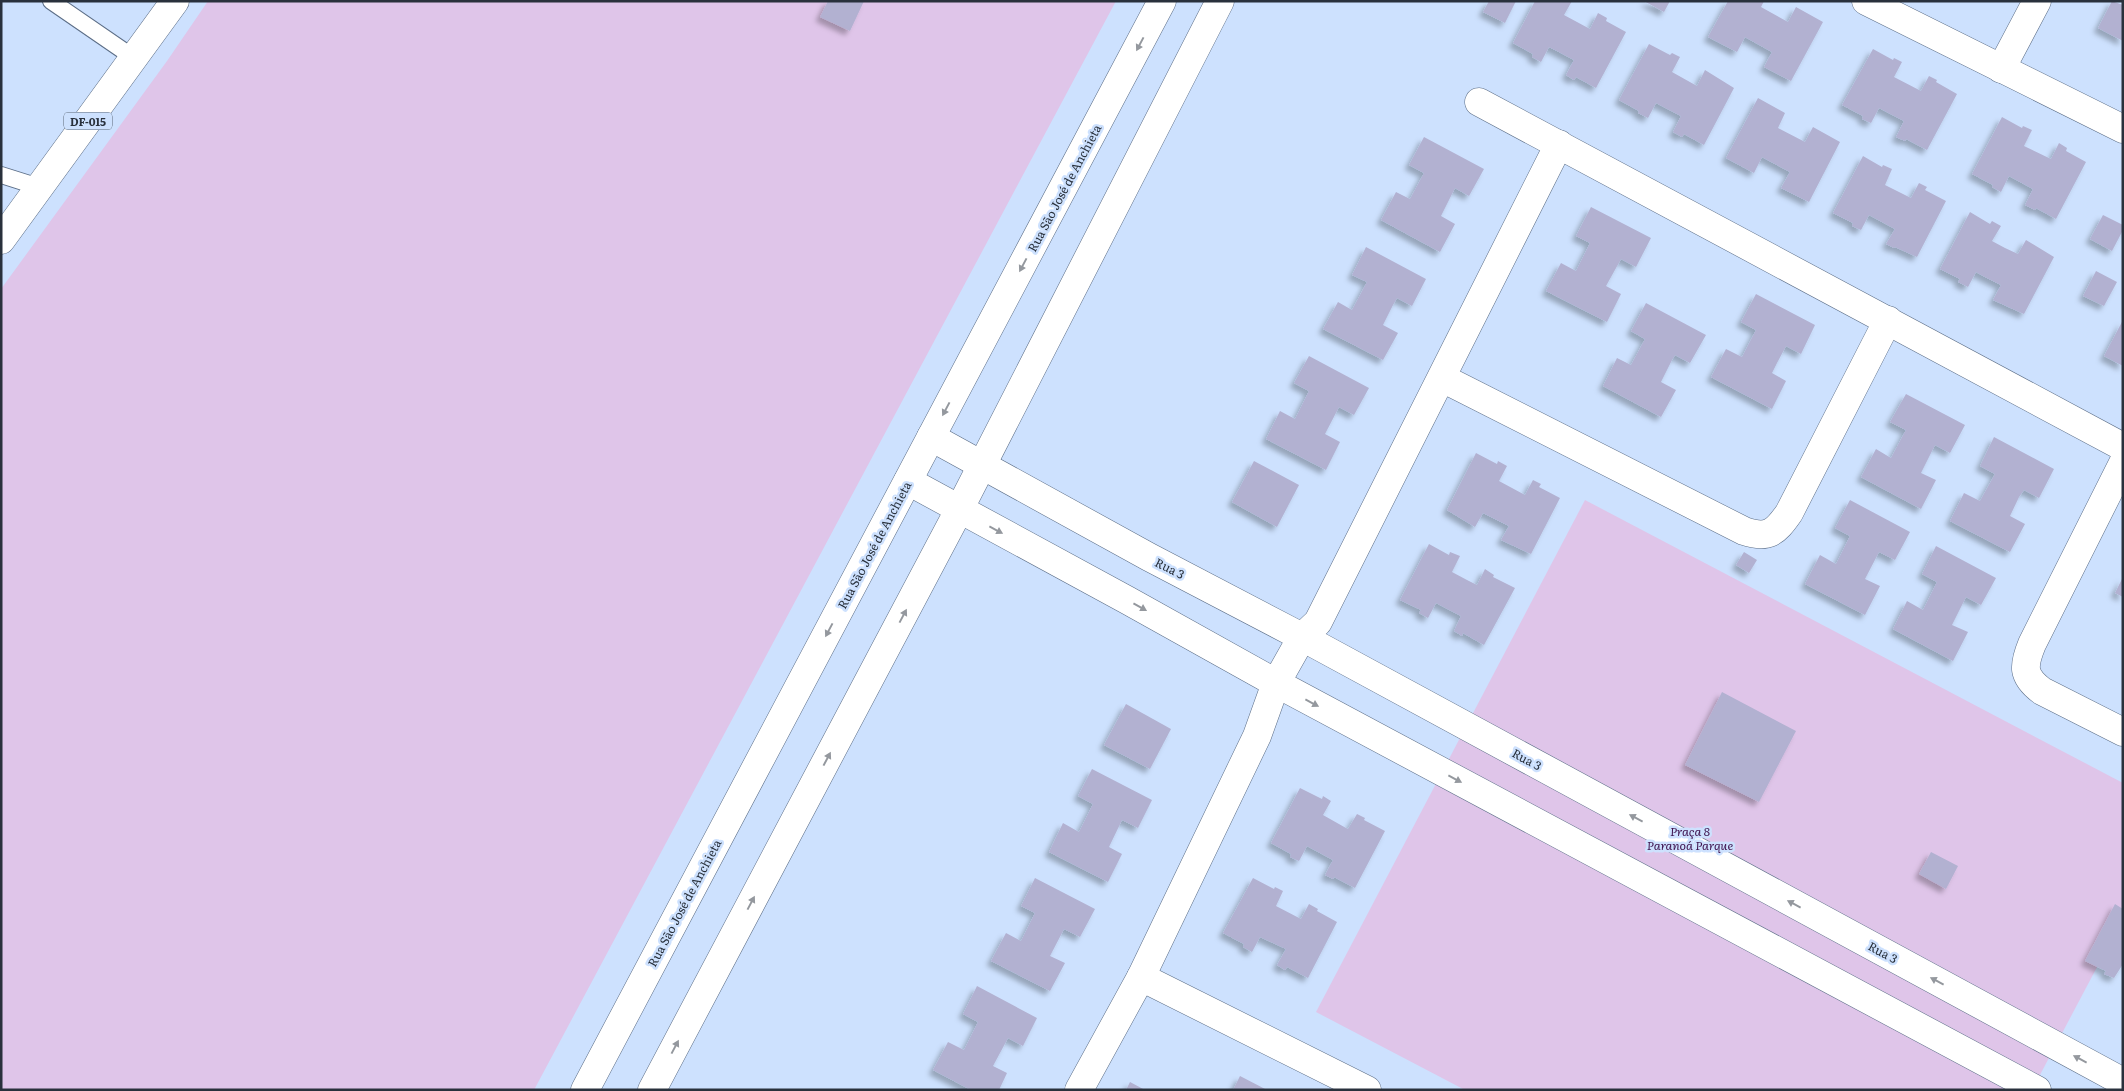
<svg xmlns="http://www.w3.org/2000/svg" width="2124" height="1091" viewBox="0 0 2124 1091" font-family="Literata,serif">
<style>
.green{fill:#dfc5e9}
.building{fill:#b2b1d1;filter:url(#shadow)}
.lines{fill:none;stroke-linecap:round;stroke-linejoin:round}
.service-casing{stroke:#5c6e87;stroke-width:18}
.minor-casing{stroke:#5c6e87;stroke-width:29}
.primary-casing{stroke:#5c6e87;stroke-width:29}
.service{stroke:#fff;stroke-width:16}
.minor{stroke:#fff;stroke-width:28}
.primary{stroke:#fff;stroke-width:28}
.oneway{fill:#94989e}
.labels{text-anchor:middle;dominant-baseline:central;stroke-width:5;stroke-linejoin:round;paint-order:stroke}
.shield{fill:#cde1fe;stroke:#5a6676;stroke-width:1}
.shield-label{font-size:11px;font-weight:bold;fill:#29313c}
.street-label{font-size:12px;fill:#29313c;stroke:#cde1fe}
.park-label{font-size:12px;font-style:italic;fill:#3e124d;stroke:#cde1fe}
</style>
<defs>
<filter id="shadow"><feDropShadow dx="-4.5" dy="4.5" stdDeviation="2.5" flood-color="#0004"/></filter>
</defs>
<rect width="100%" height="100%" fill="#cde1fe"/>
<g class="green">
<path d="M208,1H1116L534,1090H1V289L167,61Z"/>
<path d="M1585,500L2123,783V918L2032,1090H1465L1316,1012Z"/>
</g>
<g class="building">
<path d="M828,1H864L850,31L820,17Z"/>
<path d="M1489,1H1516L1505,23L1483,12Z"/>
<path d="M1535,1H1572L1564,15L1590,29L1598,13L1607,18L1606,21L1626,32L1596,88L1576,77L1574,80L1566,75L1574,60L1557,51L1549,47L1541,62L1532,57L1533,54L1513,43Z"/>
<path d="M1644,1H1670L1664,12Z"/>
<path d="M1728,1H1764L1761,7L1788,22L1796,7L1823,22L1791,81L1764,67L1772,52L1745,37L1737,52L1708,37Z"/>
<path d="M2112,1L2123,5V41L2098,28Z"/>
<path d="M1649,44L1670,55L1672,53L1680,57L1672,72L1697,86L1705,70L1734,88L1704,145L1684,134L1682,137L1673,132L1681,116L1656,103L1648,118L1638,113L1639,111L1619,100Z"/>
<path d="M1873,49L1893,60L1894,58L1902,62L1894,77L1921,91L1929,76L1937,80L1936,82L1957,94L1927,150L1906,139L1905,141L1896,137L1904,121L1879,108L1871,123L1862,119L1863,116L1842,105Z"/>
<path d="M1758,98L1785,113L1778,128L1805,142L1813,127L1840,142L1809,202L1781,188L1790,172L1762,157L1754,173L1726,158Z"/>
<path d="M2002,117L2022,128L2023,126L2032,130L2024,146L2051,159L2059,143L2067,148L2066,151L2086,162L2056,219L2036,208L2035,210L2025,205L2033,189L2009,176L2001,192L1992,187L1993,185L1972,174Z"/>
<path d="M1424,137L1484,169L1469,196L1455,188L1441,216L1455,224L1440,252L1381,220L1396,192L1410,199L1424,173L1409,165Z"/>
<path d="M1863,156L1882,167L1883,165L1892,169L1885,185L1911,198L1919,183L1927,187L1925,190L1946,201L1917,257L1895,247L1894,248L1886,244L1895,229L1869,215L1861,230L1852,226L1853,223L1833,213Z"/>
<path d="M1591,207L1651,238L1636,267L1621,259L1606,286L1621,294L1607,322L1546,291L1561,263L1576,271L1590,243L1576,236Z"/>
<path d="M1970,212L1990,224L1992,221L2001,226L1992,241L2005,248L2018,254L2026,240L2054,257L2024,314L1993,300L2001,285L1985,277L1976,272L1968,287L1958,282L1960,279L1940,269Z"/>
<path d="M2103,215L2123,225V230L2112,251L2090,239Z"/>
<path d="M1366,247L1426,279L1412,306L1397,298L1393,305L1383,325L1398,333L1383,360L1323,329L1338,302L1352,310L1367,282L1352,275Z"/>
<path d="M2096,271L2117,282L2104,306L2083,296Z"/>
<path d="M1756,294L1815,325L1801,354L1786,346L1777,363L1772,373L1786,381L1772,409L1711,377L1726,349L1742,357L1756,330L1741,322Z"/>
<path d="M1646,303L1706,335L1690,363L1675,355L1672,360L1661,382L1676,390L1661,417L1603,386L1617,358L1631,365L1645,339L1631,331Z"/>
<path d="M2123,320V366L2104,356Z"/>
<path d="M1309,356L1369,388L1354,415L1339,407L1325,434L1340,442L1326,470L1266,439L1280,411L1295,419L1309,391L1294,383Z"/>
<path d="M1906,394L1965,425L1950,453L1935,445L1921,473L1936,480L1921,509L1861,477L1876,449L1891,458L1900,441L1906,430L1890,422Z"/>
<path d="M1994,437L2054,469L2039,498L2024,490L2019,497L2010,516L2025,524L2010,552L1950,521L1964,493L1980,501L1995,474L1980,466Z"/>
<path d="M1476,453L1497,464L1498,461L1507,466L1499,481L1525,495L1533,480L1541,484L1539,487L1560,498L1531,554L1501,540L1509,526L1483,513L1475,527L1447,510Z"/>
<path d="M1254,461L1299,485L1277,527L1232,502Z"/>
<path d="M1850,500L1910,532L1895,560L1879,552L1865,579L1880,586L1865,615L1805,584L1820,555L1836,564L1850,536L1835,528Z"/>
<path d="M1429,544L1449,555L1450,552L1460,556L1452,572L1467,580L1477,585L1485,569L1494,575L1493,577L1515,588L1484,645L1463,633L1462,636L1454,631L1461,616L1436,603L1428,618L1419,613L1421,610L1400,600Z"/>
<path d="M1936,546L1996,578L1981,605L1966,597L1952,625L1968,632L1953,661L1893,629L1907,601L1923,610L1937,582L1922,574Z"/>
<path d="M1744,552L1757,560L1749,573L1736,565Z"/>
<path d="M2123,577V597L2115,593Z"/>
<path d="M1722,692L1796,731L1759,802L1685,765Z"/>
<path d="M1126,704L1171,729L1150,769L1104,745Z"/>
<path d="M1092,769L1152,800L1138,828L1122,820L1109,847L1122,854L1108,882L1049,852L1063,823L1079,832L1093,804L1078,796Z"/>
<path d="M1300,788L1322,799L1323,796L1331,801L1323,815L1346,828L1348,829L1357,814L1365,818L1364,820L1385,831L1355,888L1334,877L1333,879L1325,875L1333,860L1307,846L1299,861L1290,857L1291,854L1271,843Z"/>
<path d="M1931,852L1958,866L1946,889L1919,874Z"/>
<path d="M1035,878L1095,909L1080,937L1064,929L1050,956L1065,963L1050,991L991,961L1006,933L1021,941L1035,913L1021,906Z"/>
<path d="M1253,878L1274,889L1275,887L1283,891L1276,906L1301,919L1309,904L1318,909L1317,911L1337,922L1308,978L1287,967L1285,970L1277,965L1286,949L1260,937L1252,952L1243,947L1244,944L1223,933Z"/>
<path d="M2115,904L2123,909V964L2114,978L2104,974L2106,971L2085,961Z"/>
<path d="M977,986L1037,1018L1023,1046L1008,1038L993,1066L1007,1073L999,1090H971L933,1070L948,1042L964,1050L978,1022L963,1014Z"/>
<path d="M1240,1076L1267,1090H1233Z"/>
<path d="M1130,1082L1145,1090H1126Z"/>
</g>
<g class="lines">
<defs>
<g id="service">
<path d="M51,1L134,58"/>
<path d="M1,175L39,187"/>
</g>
<g id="minor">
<path d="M1866,1L2123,129"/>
<path d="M2001,69L2037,1"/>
<path d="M1479,102L2123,447"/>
<path d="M1442,378L1744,531C1768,539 1775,533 1789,513L1888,320"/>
<path d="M931,437L1149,557L1302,637L2123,1082"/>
<path d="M2123,463L2032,644C2023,666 2022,676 2042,691L2123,732"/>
<path d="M908,481L1127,600L1276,683L2037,1090"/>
<path d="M1141,977L1367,1090"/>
<path d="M585,1090L1162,1"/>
<path d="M652,1090L959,510L1220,1"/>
<path d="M1079,1090L1141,977L1257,736L1276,683L1302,637L1318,622L1559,144"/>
</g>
<path id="primary" d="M1,240L175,1"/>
</defs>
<use href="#service" class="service-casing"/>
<use href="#minor" class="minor-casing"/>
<use href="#primary" class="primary-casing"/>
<use href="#service" class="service"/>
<use href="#minor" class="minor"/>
<use href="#primary" class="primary"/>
</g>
<defs><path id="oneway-solid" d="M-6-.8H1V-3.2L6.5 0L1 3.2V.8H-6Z" transform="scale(1.25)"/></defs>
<g class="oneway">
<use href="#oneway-solid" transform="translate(1140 44) rotate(118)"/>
<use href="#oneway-solid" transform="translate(1023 265) rotate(118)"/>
<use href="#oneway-solid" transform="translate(946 409) rotate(118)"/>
<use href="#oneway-solid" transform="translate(996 530) rotate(28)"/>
<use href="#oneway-solid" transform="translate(1140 607) rotate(29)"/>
<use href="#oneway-solid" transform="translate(903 616) rotate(-62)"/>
<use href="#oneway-solid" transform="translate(829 630) rotate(118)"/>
<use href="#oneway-solid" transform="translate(1312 703) rotate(28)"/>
<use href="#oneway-solid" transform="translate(827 759) rotate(-62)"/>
<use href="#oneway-solid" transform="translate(1455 779) rotate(28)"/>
<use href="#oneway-solid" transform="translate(1636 818) rotate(-152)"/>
<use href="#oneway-solid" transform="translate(751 903) rotate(-62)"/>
<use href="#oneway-solid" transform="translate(1794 904) rotate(-152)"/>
<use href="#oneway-solid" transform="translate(1937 981) rotate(-152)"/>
<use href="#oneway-solid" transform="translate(675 1047) rotate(-62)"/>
<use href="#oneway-solid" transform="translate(2080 1059) rotate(-152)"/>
</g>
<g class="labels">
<rect class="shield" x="64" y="112.5" width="48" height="17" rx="4"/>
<g class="shield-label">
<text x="88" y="121">DF-015</text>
</g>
<g class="street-label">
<text transform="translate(1064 188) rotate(-62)">Rua São José de Anchieta</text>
<text transform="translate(874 545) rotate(-62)">Rua São José de Anchieta</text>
<text transform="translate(1170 568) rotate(27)">Rua 3</text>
<text transform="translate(1527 759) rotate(28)">Rua 3</text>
<text transform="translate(684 903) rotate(-62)">Rua São José de Anchieta</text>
<text transform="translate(1883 952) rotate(28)">Rua 3</text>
</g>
<g class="park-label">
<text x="1690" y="831">Praça 8<tspan x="1690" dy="14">Paranoá Parque</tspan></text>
</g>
</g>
<rect width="2124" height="1091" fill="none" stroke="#29313c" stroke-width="5"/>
</svg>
